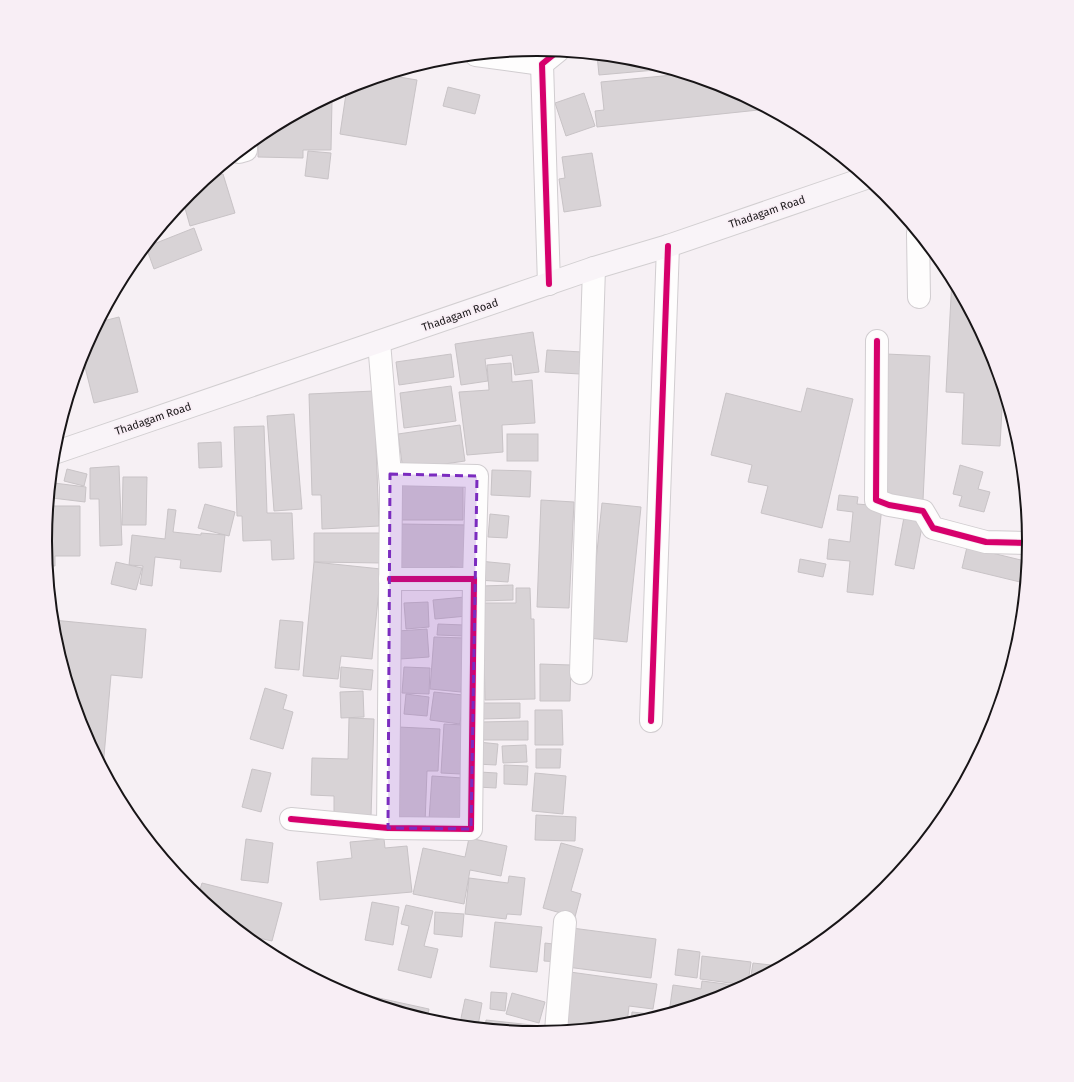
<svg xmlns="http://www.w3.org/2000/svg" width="1074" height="1082" viewBox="0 0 1074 1082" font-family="'Fira Sans',sans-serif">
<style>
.building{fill:#d8d3d6;stroke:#c8c3c6}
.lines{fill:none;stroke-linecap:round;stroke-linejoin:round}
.minor-casing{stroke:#d1cdd0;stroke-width:24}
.primary-casing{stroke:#d2cfd1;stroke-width:24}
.minor{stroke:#fefdfd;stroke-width:22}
.primary{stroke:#f9f4f8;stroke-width:22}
.cycleway-casing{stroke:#f8eef5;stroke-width:8}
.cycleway{stroke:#d6006c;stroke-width:6}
.marked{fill:#7b2cbf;fill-opacity:0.2;stroke:#7b2cbf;stroke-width:3;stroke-dasharray:8 5;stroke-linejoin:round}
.labels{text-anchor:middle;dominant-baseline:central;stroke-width:3.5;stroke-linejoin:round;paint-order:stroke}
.street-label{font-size:11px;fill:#181517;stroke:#f8eef5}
.rim{fill:none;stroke:#181517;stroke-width:2}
</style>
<rect width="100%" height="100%" fill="#f6f0f4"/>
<g class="building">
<path d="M597,55L633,59L667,69L599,75Z"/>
<path d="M683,74L725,87L768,109L597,127L595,111L604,110L601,82Z"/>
<path d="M387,75L417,80L406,145L340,134L347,87Z"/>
<path d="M448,87L480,95L475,114L443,106Z"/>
<path d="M584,93L595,126L566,136L555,103Z"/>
<path d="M323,100H332L331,150H303V158L258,157V136L264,132Z"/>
<path d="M308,151L331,153L328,179L305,176Z"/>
<path d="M592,153L601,206L564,212L559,179L565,178L562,157Z"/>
<path d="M223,174L235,213L190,226L183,201L189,193L207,179Z"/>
<path d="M194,228L202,250L154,269L146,247Z"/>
<path d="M952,278L992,353L1003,390L1000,446L962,444L964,393L946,392Z"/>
<path d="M119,317L138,392L94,403L82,355L99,322Z"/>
<path d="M533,332L539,372L515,375L512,355L485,359L488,381L461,385L455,344Z"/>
<path d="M547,350L582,352L580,374L545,372Z"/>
<path d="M451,354L454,377L399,385L396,362Z"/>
<path d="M886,354L930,356L923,500L878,498Z"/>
<path d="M511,363L512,382L532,380L535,423L502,425L503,452L467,455L459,392L489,390L487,365Z"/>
<path d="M451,386L456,421L404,428L400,393Z"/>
<path d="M807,388L853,399L822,528L761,513L768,486L748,482L752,465L711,455L726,393L801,412Z"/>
<path d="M374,391L379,526L322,529L321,495H312L309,394Z"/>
<path d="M294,414L302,509L274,511L267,416Z"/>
<path d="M460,425L465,461L403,470L398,434Z"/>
<path d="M264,426L267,513H292L294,559L272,560L271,540L243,541L242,516H237L234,427Z"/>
<rect x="507" y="434" width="31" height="27"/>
<path d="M221,442L222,467L199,468L198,443Z"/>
<path d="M960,465L983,472L978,489L990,492L984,512L959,506L962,496L953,494Z"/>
<path d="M119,466L122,545L100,546L99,499H90V468Z"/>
<path d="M67,469L87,474L84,486L64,481Z"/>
<path d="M492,470L531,471L530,497L491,495Z"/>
<path d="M123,477H147L146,525H122Z"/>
<path d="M54,483L86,487L85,502L52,498Z"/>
<path d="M401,484L463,485V520H401Z"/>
<path d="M839,495L858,497L857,504L882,506L873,595L847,592L850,561L827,559L829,539L850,542L853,512L837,510Z"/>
<path d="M541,500L574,502L569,608L537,607Z"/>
<path d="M602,503L641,507L627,642L588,638Z"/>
<path d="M205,504L235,512L229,536L198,528Z"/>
<path d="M48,506H80V556H55V566H47L45,541Z"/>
<path d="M168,509L176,510L173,532L201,535V533L225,535L221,572L180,568L181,560L155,557L152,586L140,584L143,566L129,565L132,535L165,539Z"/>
<path d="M905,512L924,516L914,569L895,565Z"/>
<path d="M490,514L509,516L507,538L488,537Z"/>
<path d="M400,524L471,525V568L450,567V570L399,569Z"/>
<path d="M314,533H383L382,563L314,562Z"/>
<path d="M967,547L1025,561L1020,582L962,568Z"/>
<path d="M800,559L826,564L823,577L798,572Z"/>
<path d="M479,561L510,564L508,582L478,580Z"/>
<path d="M116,562L142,568L136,590L111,584Z"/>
<path d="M314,562L381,569L372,659L341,656L338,679L303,676Z"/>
<path d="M513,585V600L481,601V586Z"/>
<path d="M516,588H530L531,619H534L535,699L485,700L483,603H516Z"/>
<path d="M465,597L467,616L435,619L433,600Z"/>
<path d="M428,602L429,627L406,629L404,603Z"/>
<path d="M53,620L146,629L142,678L111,675L103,768L82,729L54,637Z"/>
<path d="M280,620L303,622L299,670L275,668Z"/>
<path d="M438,624L464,625V636L437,635Z"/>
<path d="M427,629L429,657L400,659L398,631Z"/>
<path d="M434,637L465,638L461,692L430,689Z"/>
<path d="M540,664L571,665L570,701H540Z"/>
<path d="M341,667L373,670L371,690L340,687Z"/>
<path d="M404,667L430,668L429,694L402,693Z"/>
<path d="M265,688L287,695L283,709L293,712L283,749L250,739Z"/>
<path d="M363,691L364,717L341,718L340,692Z"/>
<path d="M434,692L463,695L460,724L430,720Z"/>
<path d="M406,694L429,697L427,716L404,714Z"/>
<path d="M481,703H520V718L481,719Z"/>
<path d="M535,710H562L563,745H535Z"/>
<path d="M349,718L374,719L371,817L334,816V796L311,795L312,758L348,759Z"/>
<path d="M528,721V740H481V722Z"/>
<path d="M444,724L464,725L461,774L441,773Z"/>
<path d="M398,727L440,729L438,771H427L425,823L393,821Z"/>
<path d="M478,742L498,744L496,765L476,764Z"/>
<path d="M526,745L527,762L503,763L502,746Z"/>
<path d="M536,749H561L560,768H536Z"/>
<path d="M504,765L528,766L527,785L504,784Z"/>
<path d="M252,769L271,773L261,812L242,807Z"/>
<path d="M479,772L497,773L496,788L477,787Z"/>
<path d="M535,773L566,776L563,814L532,811Z"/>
<path d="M432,776L463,778L459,822L429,820Z"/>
<path d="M536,815L576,817L575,841L535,840Z"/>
<path d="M469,838L507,846L501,876L470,870L464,904L413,894L423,848L465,857Z"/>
<path d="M246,839L273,843L268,883L241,880Z"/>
<path d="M384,839L385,848L407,846L412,892L320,900L317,862L352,858L350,842Z"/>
<path d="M561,843L583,849L571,891L581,894L575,917L543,908Z"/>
<path d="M509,876L525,878L521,915L507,914L506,919L465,914L469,878L508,883Z"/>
<path d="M202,883L282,903L272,941L245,935L198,896Z"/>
<path d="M372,902L399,907L393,945L365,940Z"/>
<path d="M406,905L433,911L424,946L438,949L431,978L398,970L409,926L401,924Z"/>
<path d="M435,912L464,914L462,937L434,934Z"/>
<path d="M495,922L542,927L537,972L490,967Z"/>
<path d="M572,928L656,939L651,978L567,967Z"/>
<path d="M545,943L561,945L559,962L544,961Z"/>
<path d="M678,949L700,952L697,978L675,975Z"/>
<path d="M702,956L751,962L748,983L745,985L700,979Z"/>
<path d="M753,963L780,966L750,982Z"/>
<path d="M570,972L657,984L653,1009L629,1006L627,1024L562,1031Z"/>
<path d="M702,981L741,986V987L725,996L669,1013L673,985L701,989Z"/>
<path d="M491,992L507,993L505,1011L490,1009Z"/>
<path d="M512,993L545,1002L539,1023L506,1014Z"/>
<path d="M374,997L429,1009L427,1019L373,1003Z"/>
<path d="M465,999L482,1003L478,1026L460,1023Z"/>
<path d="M632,1012L660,1015L631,1024Z"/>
<path d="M486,1020L541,1026L540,1033L485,1028Z"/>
</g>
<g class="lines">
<defs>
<g id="minor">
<path d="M476,55L542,64"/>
<path d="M239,152L246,150V147"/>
<path d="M918,233L919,297"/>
<path d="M549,284L542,64L558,51"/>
<path d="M877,341L876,500L889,505L923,511L933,528L986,542L1029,543"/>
<path d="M379,342L391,487L388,828"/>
<path d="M390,474L477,476L474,579"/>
<path d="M581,673L594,268"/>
<path d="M651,721L668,246"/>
<path d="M291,819L388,828L471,829L474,579H390"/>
<path d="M556,1031L565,922"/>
</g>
<path id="primary" d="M54,453L594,268L668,246L866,178"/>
</defs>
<use href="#minor" class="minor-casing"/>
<use href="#primary" class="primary-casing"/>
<use href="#minor" class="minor"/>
<use href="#primary" class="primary"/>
<defs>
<g id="cycleway">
<path d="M549,284L542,64L558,51"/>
<path d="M877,341L876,500L889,505L923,511L933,528L986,542L1029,543"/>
<path d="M651,721L668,246"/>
<path d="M291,819L388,828L471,829L474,579H390"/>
</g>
</defs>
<use href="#cycleway" class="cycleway-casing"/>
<use href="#cycleway" class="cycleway"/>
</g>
<path class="marked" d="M390,474L477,476L471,829L388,828Z"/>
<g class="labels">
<g class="street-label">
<text transform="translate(767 212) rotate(-19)">Thadagam Road</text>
<text transform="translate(460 315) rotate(-19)">Thadagam Road</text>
<text transform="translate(153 419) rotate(-19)">Thadagam Road</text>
</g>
</g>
<path d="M0 0H1074V1082H0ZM52 541a485 485 0 1 1 970 0a485 485 0 1 1-970 0Z" fill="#f8eef5" fill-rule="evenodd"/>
<path class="rim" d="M52 541a485 485 0 1 1 970 0a485 485 0 1 1-970 0Z"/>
</svg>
